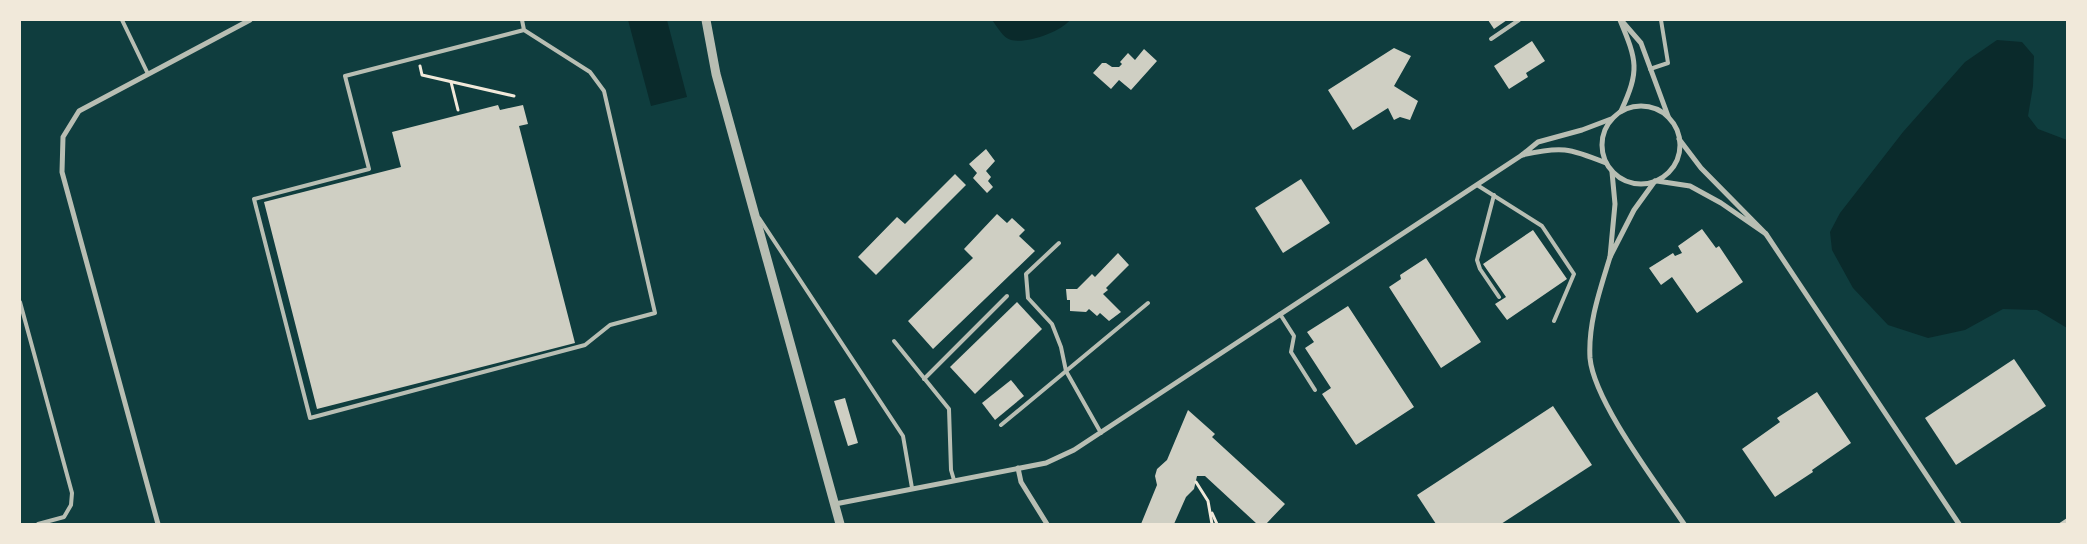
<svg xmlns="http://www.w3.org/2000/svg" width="2087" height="544" viewBox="0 0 2087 544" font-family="Signika,sans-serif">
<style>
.water{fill:#0a2a2b}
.building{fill:#cfcfc3}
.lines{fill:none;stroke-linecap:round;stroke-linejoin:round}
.path{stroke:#f1e9da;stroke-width:3}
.service{stroke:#b8beb3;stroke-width:4}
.minor{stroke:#b8beb3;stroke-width:5}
.tertiary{stroke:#b8beb3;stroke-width:9}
</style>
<rect width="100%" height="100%" fill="#0f3d3e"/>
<g class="water">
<path d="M628,20H667L687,97L651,106Z"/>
<path d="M992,20H1070C1060,32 1027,44 1011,40C1003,38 997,26 992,20Z"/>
<path d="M1997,40L2022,42L2034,56L2033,86L2028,116L2038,129L2067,140V328L2037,310L2003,309L1965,330L1928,338L1888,325L1853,288L1832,250L1830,232L1840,213L1903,132L1965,62Z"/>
</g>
<g class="building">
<path d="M1488,20H1507L1494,29Z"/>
<path d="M1532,41L1545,61L1526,73L1528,77L1509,89L1494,66Z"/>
<path d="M1394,48L1411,56L1394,86L1418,101L1410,120L1400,117L1394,120L1388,108L1353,130L1328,90Z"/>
<path d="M1144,49L1157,61L1131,90L1119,80L1111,89L1093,73L1102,63H1106L1112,67H1119L1122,64L1120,62L1128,53L1135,60Z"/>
<path d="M498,105L500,110L523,105L528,124L519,126L575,343L317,409L264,202L401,167L392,132Z"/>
<path d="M986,149L995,161L986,171L991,177L988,181L993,187L987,193L973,178L977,173L969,164Z"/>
<path d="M955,174L966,185L876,275L858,257L897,217L905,224Z"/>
<path d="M1301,179L1330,223L1283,253L1255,208Z"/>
<path d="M997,214L1007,223L1012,218L1025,230L1019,236L1035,251L933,349L908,321L973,258L964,249Z"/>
<path d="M1702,229L1716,248L1719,246L1743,282L1697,313L1672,277L1661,285L1649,268L1673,253L1675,256L1682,253L1678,246Z"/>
<path d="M1533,230L1567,279L1507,320L1495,304L1506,297L1483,264Z"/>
<path d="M1118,253L1129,265L1106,288L1108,290L1103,294L1121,312L1109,321L1100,313L1097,316L1089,309L1086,312L1070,311V300H1067L1066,289H1077L1092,274L1095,277Z"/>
<path d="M1426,258L1481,342L1441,368L1389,287L1401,279L1400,275Z"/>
<path d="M1017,302L1042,329L975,394L950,367Z"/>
<path d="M1348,306L1414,407L1356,445L1322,394L1331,388L1305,348L1314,342L1307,332Z"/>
<path d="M2014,359L2046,406L1956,465L1925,418Z"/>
<path d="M1011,380L1024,396L995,420L982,403Z"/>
<path d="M1817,392L1851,443L1812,470L1813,472L1775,497L1742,449L1780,422L1777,418Z"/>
<path d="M845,398L858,443L848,446L834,401Z"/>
<path d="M1553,406L1592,465L1501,524H1436L1417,495Z"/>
<path d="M1188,410L1215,434L1212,437L1285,504L1266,524H1257L1205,476H1197L1194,489L1186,497L1174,524H1141L1157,485L1155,476L1157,469L1167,460Z"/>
<path d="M2067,518V524H2058Z"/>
</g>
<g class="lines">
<g class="path">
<path d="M420,66L422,75L514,96"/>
<path d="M451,82L458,110"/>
<path d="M1196,482L1208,501L1212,524"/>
<path d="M1212,513L1217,524"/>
</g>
<g class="service">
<path d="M122,20L148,74"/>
<path d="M522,20L524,30L345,76L369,169L254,199L310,418L585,345L610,325L655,313L604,91L590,72L524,30"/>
<path d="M1491,39L1519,20"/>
<path d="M1650,69L1668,63L1661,20"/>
<path d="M1477,185L1542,226L1574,274L1554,321"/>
<path d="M1494,195L1477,260L1480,269L1499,297"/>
<path d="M759,218L903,436L912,488"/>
<path d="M1059,243L1026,274L1028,298L1052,324L1061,347L1066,371L1101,433"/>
<path d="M20,302L72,493L71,505L64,517L38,524"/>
<path d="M1280,314L1294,336L1291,352L1315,390"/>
<path d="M894,341L949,409L951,470L954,480"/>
<path d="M924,379L1007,296"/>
<path d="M1001,425L1148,303"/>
</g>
<g class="minor">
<path d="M1620,20C1637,61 1640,70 1621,111"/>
<path d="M1621,20L1641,43L1668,116"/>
<circle cx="1641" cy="145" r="39"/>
<path d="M1606,163C1569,148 1561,146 1522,155L1538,142L1582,130L1611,119"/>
<path d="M1612,172L1615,204L1610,257L1634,210L1655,181"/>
<path d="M1657,181L1690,186L1721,203L1766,234L1701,168L1679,139"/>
<path d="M1766,234L1959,524"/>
<path d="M1610,257C1600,290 1588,323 1590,358C1594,402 1658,485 1684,524"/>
<path d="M1018,468L1021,482L1047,524"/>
<path d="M835,504L1046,463L1074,450L1522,155"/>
<path d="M158,524L62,172L63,137L79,111L250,20"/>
</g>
<path class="tertiary" d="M706,20L716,74L840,524"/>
</g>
<rect width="2087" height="544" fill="none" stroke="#f1e9da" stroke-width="42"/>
</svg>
